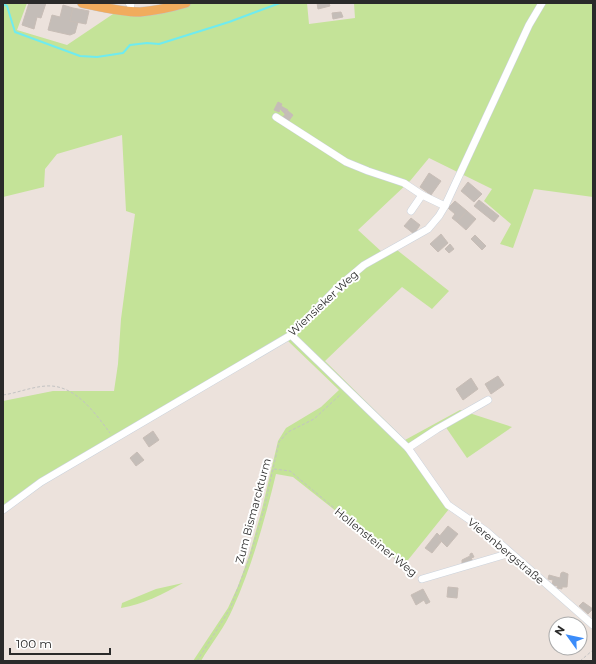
<svg xmlns="http://www.w3.org/2000/svg" width="596" height="664" viewBox="0 0 596 664" font-family="Montserrat,sans-serif">
<style>
.green{fill:#c4e398}
.lines{fill:none;stroke-linecap:round;stroke-linejoin:round}
.stream{stroke:#6febef;stroke-width:2}
.building{fill:#c4bdb8;stroke:#c8bdb6}
.minor-casing{stroke:#cad2dc;stroke-width:8}
.major-casing{stroke:#c3c3c3;stroke-width:10}
.path{stroke:#c3c3c3;stroke-width:1;stroke-dasharray:3 2;stroke-linecap:butt}
.minor{stroke:#fff;stroke-width:7}
.major{stroke:#f1ab5d;stroke-width:9}
.labels{text-anchor:middle;dominant-baseline:central;stroke-width:4;stroke-linejoin:round;paint-order:stroke}
.street-label{font-size:11px;fill:#2a2a2a;stroke:#fff}
</style>
<rect width="100%" height="100%" fill="#ece2dc"/>
<g class="green">
<path d="M3,3H27L17,30L67,45L116,12L176,8L193,3H307L309,24L355,18L354,3H593V197L534,189L513,248L500,244L511,224L484,201L492,189L429,158L410,181L358,230L383,253L290,333L3,507V401L53,391H114L118,364L121,319L135,214L126,211L122,135L57,154L45,169L44,187L3,197Z"/>
<path d="M397,250L449,291L432,309L402,287L325,361L405,440L460,410L512,427L467,458L445,426L410,447L449,509L404,565L293,477L276,474C265,519 252,566 233,608C225,627 211,644 201,661H193L228,608L238,586L249,556L262,509L278,441L286,428L321,407L339,390L288,341L339,290L363,269Z"/>
<path d="M183,583C163,594 144,604 121,608L122,603L156,589Z"/>
</g>
<g class="lines">
<path class="stream" d="M3,4L7,6L15,32L80,56L97,57L123,53L130,45L147,43L159,44L229,22L280,3"/>
</g>
<g class="building">
<path d="M29,3H46L41,18L37,17L34,29L22,25Z"/>
<path d="M317,3H329L330,6L318,9Z"/>
<path d="M63,5L73,8L70,21L78,22L75,33L70,35L48,30L52,15L60,17Z"/>
<path d="M73,8L89,11L86,24L70,21Z"/>
<path d="M341,12L343,17L333,19L332,13Z"/>
<path d="M278,102L282,104L281,106L288,110L285,114L280,109L279,112L274,110Z"/>
<path d="M288,111L293,115L288,122L282,118Z"/>
<path d="M429,173L441,181L431,195L420,187Z"/>
<path d="M468,182L482,194L474,202L461,191Z"/>
<path d="M479,200L499,216L494,222L474,206Z"/>
<path d="M455,201L467,211L457,222L452,218L455,214L448,208Z"/>
<path d="M467,211L476,219L466,230L457,222Z"/>
<path d="M411,218L420,225L414,234L404,226Z"/>
<path d="M441,234L448,243L438,252L430,244Z"/>
<path d="M475,235L486,246L482,250L471,239Z"/>
<path d="M450,244L454,249L449,253L445,249Z"/>
<path d="M498,376L504,385L491,394L485,384Z"/>
<path d="M471,378L478,389L463,400L456,389Z"/>
<path d="M153,431L159,440L149,447L143,438Z"/>
<path d="M137,452L144,460L136,466L130,458Z"/>
<path d="M448,526L458,534L447,547L438,538Z"/>
<path d="M437,533L440,536L438,538L441,542L432,553L425,548Z"/>
<path d="M472,553L474,557L471,558L473,561L462,565V560L470,556V554Z"/>
<path d="M563,572L568,574L567,587H562V589L557,588L558,586L552,585L553,580L548,579L549,575L560,578L561,573Z"/>
<path d="M448,587L458,588L457,598L447,597Z"/>
<path d="M423,589L430,602L426,604L424,600L416,605L411,595Z"/>
<path d="M583,602L593,609L588,614L579,606Z"/>
</g>
<g class="lines">
<defs>
<g id="minor">
<path d="M129,3L131,4L130,11"/>
<path d="M276,117L346,162L368,171L404,183L422,195L445,206"/>
<path d="M411,211L422,195"/>
<path d="M291,335L408,448L448,505L486,531L593,625"/>
<path d="M408,448L437,429L488,400"/>
<path d="M3,510L41,482L291,335L338,287L364,265L428,229L439,216L445,206L529,25L542,3"/>
<path d="M422,579L510,553"/>
</g>
<path id="major" d="M82,3C101,7 121,12 140,12C155,11 172,7 186,3"/>
</defs>
<use href="#minor" class="minor-casing"/>
<use href="#major" class="major-casing"/>
<g class="path">
<path d="M3,395C17,393 31,387 46,386C75,384 95,413 110,433"/>
<path d="M274,469L290,471L401,564L417,575"/>
<path d="M197,661L230,609L250,556L264,509L279,442L288,432L314,419L341,394"/>
<path d="M580,661L593,650"/>
</g>
<use href="#minor" class="minor"/>
<use href="#major" class="major"/>
</g>
<g class="labels">
<g class="street-label">
<text transform="translate(323 303) rotate(-43)">Wiensieker Weg</text>
<text transform="translate(253 511) rotate(-75)">Zum Bismarckturm</text>
<text transform="translate(376 542) rotate(39)">Hollensteiner Weg</text>
<text transform="translate(506 551) rotate(40)">Vierenbergstraße</text>
</g>
</g>
<rect width="596" height="664" fill="none" stroke="#2a2a2a" stroke-width="8"/>
<g transform="translate(568 636) rotate(303)"><circle r="19" fill="#ffffff" stroke="#aaaaaa"/>
<path d="M0-3L7 15L0 10L-7 15Z" fill="#3b8cfa"/>
<text y="-6" font-size="11" font-weight="bold" text-anchor="middle" fill="#2a2a2a">N</text>
</g>
<path d="M10 648v6h100v-6" fill="none" stroke="#2a2a2a" stroke-width="2"/>
<text x="16" y="648" font-size="12" fill="#2a2a2a" stroke="#ffffff" stroke-width="3" paint-order="stroke">100 m</text>
</svg>
